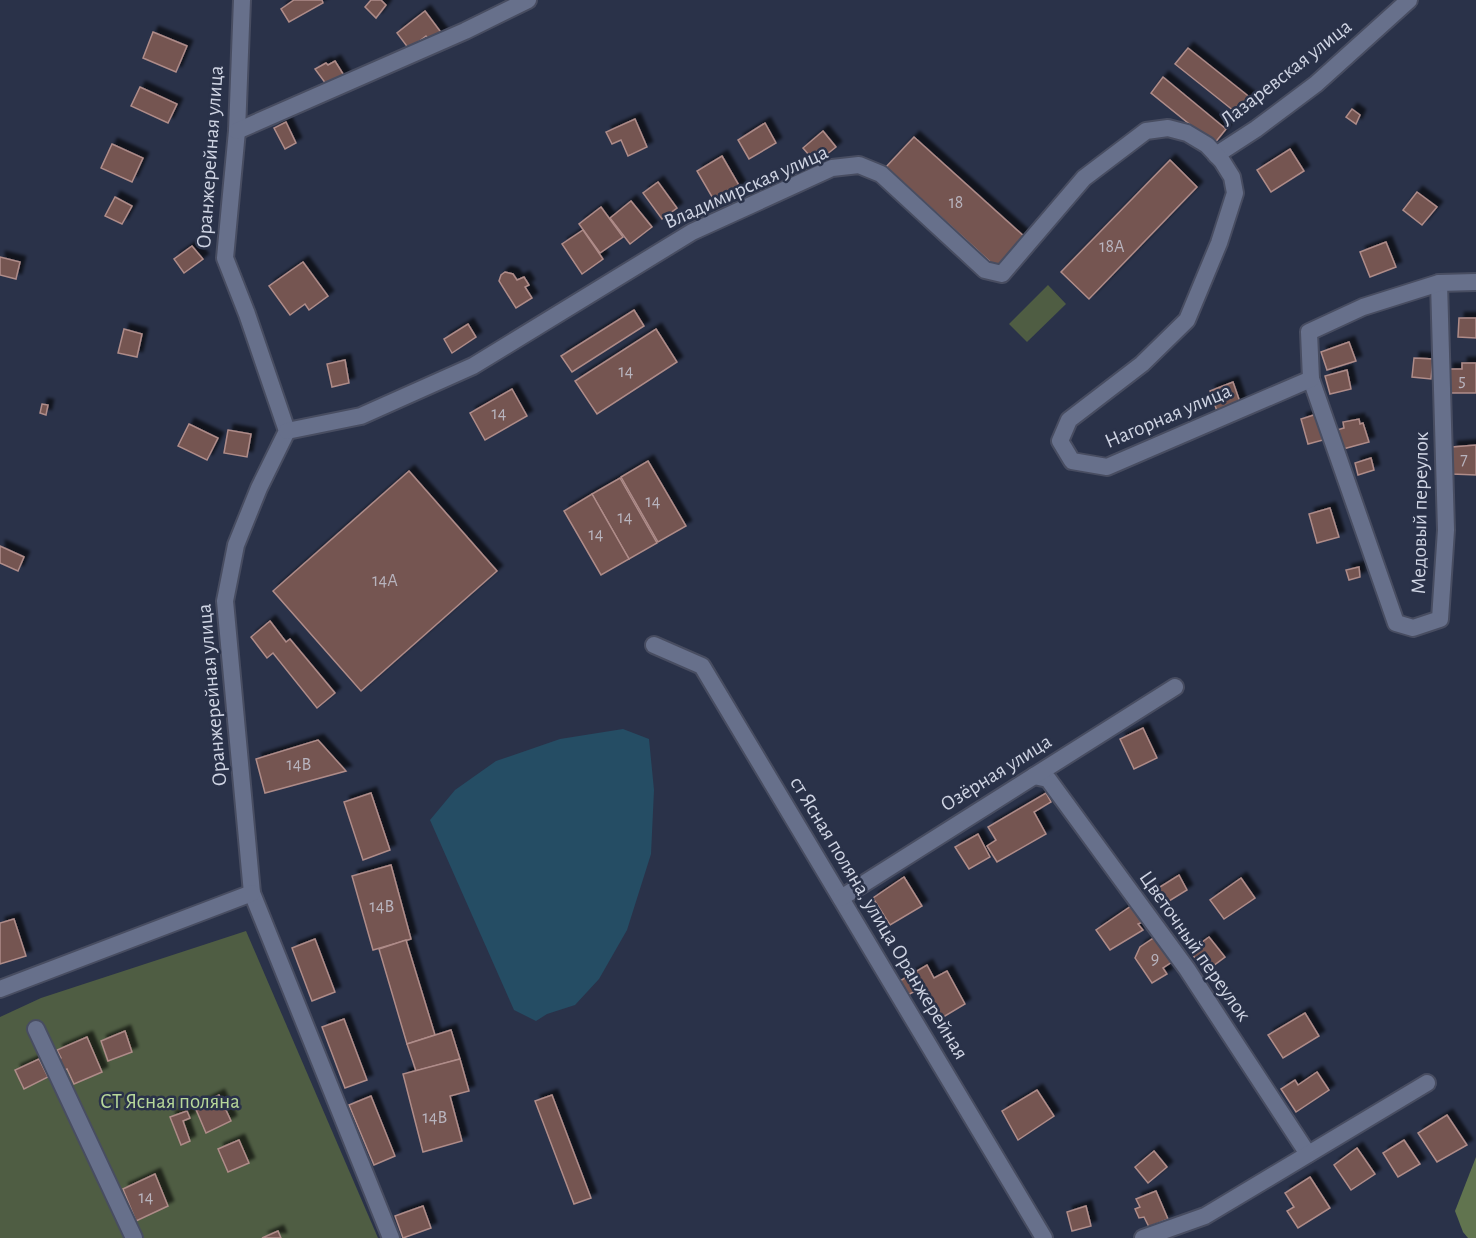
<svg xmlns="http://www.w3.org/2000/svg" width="1476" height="1238" viewBox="0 0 1476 1238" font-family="'Alegreya Sans',sans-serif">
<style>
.green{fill:#4f5d43}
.forest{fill:#61744f}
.water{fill:#254d64}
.building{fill:#745451;stroke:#af8c89;stroke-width:1.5;filter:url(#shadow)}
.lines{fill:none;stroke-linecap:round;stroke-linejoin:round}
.street-casing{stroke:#484d61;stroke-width:20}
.street{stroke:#67708b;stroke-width:16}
.labels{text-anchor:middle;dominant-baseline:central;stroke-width:5;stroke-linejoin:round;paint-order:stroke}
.number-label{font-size:18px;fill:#b8b4be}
.street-label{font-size:21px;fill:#cfd4e3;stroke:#2a3249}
.park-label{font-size:21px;fill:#b8d89a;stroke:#2a3249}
</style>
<defs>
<filter id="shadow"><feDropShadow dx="5.5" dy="-5.5" stdDeviation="1.5" flood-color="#0009"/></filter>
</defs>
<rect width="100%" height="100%" fill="#2a3249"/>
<g class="green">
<path d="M1048,285L1066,304L1027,342L1009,324Z"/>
<path d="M246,931L378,1238H0V1017L41,998Z"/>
</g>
<path class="forest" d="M1476,1157V1238H1468L1463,1232L1455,1211Z"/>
<path class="water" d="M623,729L649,739L654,790L651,854L627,930L599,979L575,1005L547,1014L536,1021L514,1010L430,820L455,790L496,761L560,739Z"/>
<g class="building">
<path d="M294,0H322L323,3L289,22L281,9Z"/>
<path d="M371,0H381L386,5L376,18L365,7Z"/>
<path d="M425,11L443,35L432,43L426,36L409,49L397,33Z"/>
<path d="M153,32L187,46L176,72L143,58Z"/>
<path d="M1188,48L1252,99L1239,115L1175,64Z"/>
<path d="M335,61L345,77L329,88L315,69L326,63L328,65Z"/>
<path d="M1163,77L1226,129L1214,144L1151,93Z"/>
<path d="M140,87L177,104L168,123L131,106Z"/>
<path d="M1352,109L1360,115L1356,124L1346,117Z"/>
<path d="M635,119L647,147L628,156L621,140L612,144L606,132Z"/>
<path d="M286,122L296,143L285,149L274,128Z"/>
<path d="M765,123L776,143L749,159L738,140Z"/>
<path d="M823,131L836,147L816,163L803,148Z"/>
<path d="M914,137L1026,238L998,269L886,167Z"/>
<path d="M112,144L143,158L132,182L101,168Z"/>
<path d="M1290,149L1304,171L1271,192L1257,170Z"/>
<path d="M722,156L740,187L715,202L697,171Z"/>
<path d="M1170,160L1197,187L1089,299L1061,272Z"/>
<path d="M658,182L677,208L662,219L643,193Z"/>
<path d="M1417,192L1437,207L1422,225L1403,210Z"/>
<path d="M115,197L132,206L122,224L105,216Z"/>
<path d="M631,201L652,227L630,244L610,218Z"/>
<path d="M601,207L623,237L600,253L579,224Z"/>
<path d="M583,230L603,259L582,274L562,244Z"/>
<path d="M1386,242L1396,267L1370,277L1360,252Z"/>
<path d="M192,246L203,259L184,273L174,259Z"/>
<path d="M0,257L20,262L16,279L0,275Z"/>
<path d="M303,262L328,296L309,310L305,304L290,315L269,286Z"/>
<path d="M505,272L513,274L517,280L524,277L529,285L525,287L532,298L516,308L499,281L501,275Z"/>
<path d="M634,310L644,326L572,372L561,356Z"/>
<path d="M1459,318H1476V338L1458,337Z"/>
<path d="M468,324L476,337L452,353L444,339Z"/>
<path d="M124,329L142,334L137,357L118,353Z"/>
<path d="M656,329L677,362L597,414L575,381Z"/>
<path d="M1349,342L1356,361L1327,370L1321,352Z"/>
<path d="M1414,358L1433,359L1431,379L1412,377Z"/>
<path d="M345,360L349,383L332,387L327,364Z"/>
<path d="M1462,363H1476V393H1448V369H1462Z"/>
<path d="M1347,370L1351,389L1330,394L1325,376Z"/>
<path d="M1233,382L1241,405L1218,414L1210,391Z"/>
<path d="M512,389L527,416L485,440L470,413Z"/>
<path d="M42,404L48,405L46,415L40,413Z"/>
<path d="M1317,414L1323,440L1308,444L1301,419Z"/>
<path d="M1359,419L1360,424L1363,423L1369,442L1343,449L1337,430L1344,428L1343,422Z"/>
<path d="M189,424L218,438L207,460L178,446Z"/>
<path d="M228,430L251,434L247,457L224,453Z"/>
<path d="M1476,445V475L1452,474V447Z"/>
<path d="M1371,458L1374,470L1358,475L1355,463Z"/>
<path d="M648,461L686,526L658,542L621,477Z"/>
<path d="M409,471L497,571L361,691L273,591Z"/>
<path d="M620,478L657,543L629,559L592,494Z"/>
<path d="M592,494L629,559L601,575L564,511Z"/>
<path d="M1330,508L1339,537L1317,543L1309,514Z"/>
<path d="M0,546L24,557L18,571L0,563Z"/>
<path d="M1359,567L1360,577L1349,580L1346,570Z"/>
<path d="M270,621L286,642L290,639L335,693L317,708L273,653L267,658L251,637Z"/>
<path d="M1143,728L1157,758L1134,769L1120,739Z"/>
<path d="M318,740L346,771L265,793L256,759Z"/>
<path d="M371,793L390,850L363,860L344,802Z"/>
<path d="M1046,793L1051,802L1034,812L1046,834L997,862L987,846L996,840L988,827Z"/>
<path d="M978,834L990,857L969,869L955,847Z"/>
<path d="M391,865L411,939L373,950L352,876Z"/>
<path d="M1179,875L1187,890L1161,906L1152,892Z"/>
<path d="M904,877L922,906L890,925L873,898Z"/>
<path d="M1241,878L1255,898L1224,919L1210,900Z"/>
<path d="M1134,904L1145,921L1138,924L1143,930L1110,950L1096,930Z"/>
<path d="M14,919L26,956L0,964V923Z"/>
<path d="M1158,935L1175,960L1163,968L1167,974L1152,983L1135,958L1140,947Z"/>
<path d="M1209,937L1225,957L1205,972L1190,951Z"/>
<path d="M315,939L335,992L312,1001L292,948Z"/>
<path d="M406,940L435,1035L407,1044L379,949Z"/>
<path d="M927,965L934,978L947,971L965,1004L935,1022L917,990L906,996L898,982Z"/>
<path d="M1305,1013L1319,1036L1283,1058L1268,1035Z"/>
<path d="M344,1019L367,1080L345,1088L322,1027Z"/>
<path d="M451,1030L460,1059L416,1071L407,1044Z"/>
<path d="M125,1031L132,1052L108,1061L101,1041Z"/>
<path d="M87,1037L102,1072L74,1084L67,1069L62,1071L57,1060L61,1058L57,1050Z"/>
<path d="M39,1059L48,1077L24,1089L15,1070Z"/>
<path d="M460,1059L469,1091L450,1096L462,1141L423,1152L403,1074Z"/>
<path d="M1317,1072L1329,1090L1296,1112L1281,1089L1295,1080L1298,1085Z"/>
<path d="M1037,1090L1054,1116L1018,1140L1002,1111Z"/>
<path d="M219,1095L231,1121L206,1133L195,1107Z"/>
<path d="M552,1095L591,1198L574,1204L535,1101Z"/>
<path d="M371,1096L395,1156L374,1165L349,1105Z"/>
<path d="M187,1111L190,1118L183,1121L190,1141L181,1145L170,1117Z"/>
<path d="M1447,1115L1467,1145L1437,1162L1418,1133Z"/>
<path d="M239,1140L249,1163L228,1172L218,1149Z"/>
<path d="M1404,1140L1420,1164L1398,1177L1383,1153Z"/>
<path d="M1357,1148L1375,1174L1351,1190L1334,1165Z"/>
<path d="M1154,1151L1167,1167L1148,1183L1135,1167Z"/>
<path d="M155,1174L168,1206L136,1221L123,1189Z"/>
<path d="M1310,1177L1330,1208L1298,1228L1287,1211L1294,1207L1285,1193Z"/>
<path d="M1156,1191L1168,1219L1149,1227L1144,1217L1139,1218L1135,1209L1140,1207L1136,1199Z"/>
<path d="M423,1206L431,1228L403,1238L395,1216Z"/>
<path d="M1086,1206L1091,1226L1072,1231L1067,1212Z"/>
<path d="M278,1231L281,1238H262Z"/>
</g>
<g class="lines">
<defs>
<g id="street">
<path d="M242,0L237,131L225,258L247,314L287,431L259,488L236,545L225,601L252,893L391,1238"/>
<path d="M237,131L465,31L528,0"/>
<path d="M1216,155L1256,129L1316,84L1409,0"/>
<path d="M1311,379L1396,623L1413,628L1440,619L1446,530L1439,283"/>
<path d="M287,431L361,416L473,366L692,232L832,168L859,165L881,174L985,270L1002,274L1084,178L1146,131L1168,128L1187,133L1207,145L1222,161L1232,177L1235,193L1219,243L1187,320L1142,364L1069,420L1060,441L1072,461L1107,467L1311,379L1309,332L1363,307L1439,283L1476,282"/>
<path d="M654,645L702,666L1044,1238"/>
<path d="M1034,776L1048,779L1187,969L1308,1154"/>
<path d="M841,898L1175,687"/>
<path d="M0,989L252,893"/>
<path d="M36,1029L134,1238"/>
<path d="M1143,1238L1205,1216L1427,1083"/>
</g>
</defs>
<use href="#street" class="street-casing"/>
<use href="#street" class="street"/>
</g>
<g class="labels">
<g class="number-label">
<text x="956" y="203">18</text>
<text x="1112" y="247">18А</text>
<text x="626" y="372">14</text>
<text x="1462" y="381">5</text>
<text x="499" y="414">14</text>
<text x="1464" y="460">7</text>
<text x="653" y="502">14</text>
<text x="625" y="518">14</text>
<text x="596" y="535">14</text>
<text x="385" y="581">14А</text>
<text x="299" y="765">14В</text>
<text x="382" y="907">14В</text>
<text x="1155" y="959">9</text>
<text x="435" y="1118">14В</text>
<text x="146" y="1198">14</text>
</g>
<g class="street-label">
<text transform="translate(1286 73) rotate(-38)">Лазаревская улица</text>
<text transform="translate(210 157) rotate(-86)">Оранжерейная улица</text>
<text transform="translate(746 187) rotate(-24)">Владимирская улица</text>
<text transform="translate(1168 416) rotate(-23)">Нагорная улица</text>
<text transform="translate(1420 513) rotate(-89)">Медовый переулок</text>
<text transform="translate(212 695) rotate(-95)">Оранжерейная улица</text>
<text transform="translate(996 773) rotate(-32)">Озёрная улица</text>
<text transform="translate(879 918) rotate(59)">ст Ясная поляна, улица Оранжерейная</text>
<text transform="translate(1195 946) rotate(55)">Цветочный переулок</text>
</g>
<g class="park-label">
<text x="170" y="1101">СТ Ясная поляна</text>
</g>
</g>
</svg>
